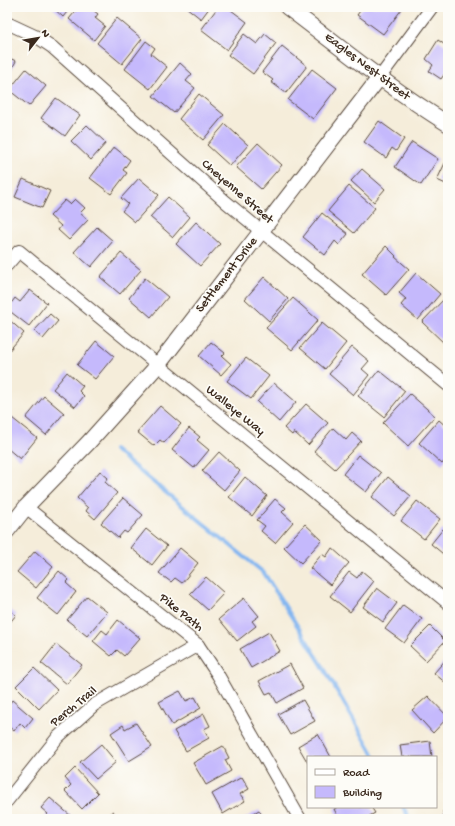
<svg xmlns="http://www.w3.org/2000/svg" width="455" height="826" viewBox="0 0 455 826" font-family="'Gochi Hand',sans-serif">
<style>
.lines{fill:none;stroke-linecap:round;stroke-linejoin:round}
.stream{stroke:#83b6f0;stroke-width:4}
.building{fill:#c5b9fc}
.minor-casing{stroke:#57473a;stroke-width:14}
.tertiary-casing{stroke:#57473a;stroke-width:17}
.minor{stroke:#fff;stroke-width:12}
.tertiary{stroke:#fff;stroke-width:15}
.labels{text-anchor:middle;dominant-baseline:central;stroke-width:3.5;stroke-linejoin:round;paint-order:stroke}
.street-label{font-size:13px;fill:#3b2a1e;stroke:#fdfcf7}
</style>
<rect width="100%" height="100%" fill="#fdfcf7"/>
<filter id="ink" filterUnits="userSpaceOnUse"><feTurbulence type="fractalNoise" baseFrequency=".025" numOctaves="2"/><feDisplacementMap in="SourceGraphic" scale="8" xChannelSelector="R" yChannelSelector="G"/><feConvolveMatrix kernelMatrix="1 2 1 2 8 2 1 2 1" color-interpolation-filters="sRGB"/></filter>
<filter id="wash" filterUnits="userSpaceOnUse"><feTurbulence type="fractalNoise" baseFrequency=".012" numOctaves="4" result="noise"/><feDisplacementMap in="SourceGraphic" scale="16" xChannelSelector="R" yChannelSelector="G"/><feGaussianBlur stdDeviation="0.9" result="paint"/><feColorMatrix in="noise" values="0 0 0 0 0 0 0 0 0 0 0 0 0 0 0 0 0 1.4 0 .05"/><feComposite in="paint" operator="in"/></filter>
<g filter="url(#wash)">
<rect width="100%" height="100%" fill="#f5edda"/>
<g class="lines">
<g class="stream">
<path d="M114,450L264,573L322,665L375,757"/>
<path d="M403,807L410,819"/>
</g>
</g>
<g id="blocks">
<g class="building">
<path d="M52,7H71L63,17Z"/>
<path d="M79,7H89L98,14L95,18L105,26L94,40L69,19Z"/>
<path d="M186,7H210L201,19Z"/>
<path d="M218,7H227L247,22L227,50L201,30Z"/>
<path d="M363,7H399L402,9L383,34L357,15Z"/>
<path d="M117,18L142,39L122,64L97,43Z"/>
<path d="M244,34L257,44L265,34L276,43L253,74L228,55Z"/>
<path d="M438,40L448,47V69L441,79L429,71L433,65L426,59Z"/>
<path d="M146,41L155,48L151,54L167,67L150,89L125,69Z"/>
<path d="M282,46L307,66L286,93L271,82L273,80L262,72Z"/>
<path d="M7,57L16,61L7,78Z"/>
<path d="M180,63L192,74L186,81L195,88L174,113L153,96Z"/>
<path d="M26,69L46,86L29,106L9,90Z"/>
<path d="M312,69L337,88L313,119L288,100Z"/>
<path d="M199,94L224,115L203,140L179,119Z"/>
<path d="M56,98L80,115L65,136L41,118Z"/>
<path d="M379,121L404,139L396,151L392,148L386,158L364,142Z"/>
<path d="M225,124L248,145L230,166L207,145Z"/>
<path d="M87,125L106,143L91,160L71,141Z"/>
<path d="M412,142L438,159L421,185L395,167Z"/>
<path d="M258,143L282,165L261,189L236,167Z"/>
<path d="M114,147L130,160L123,170L127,173L111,194L90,178Z"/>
<path d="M445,163L448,165V185L437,180Z"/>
<path d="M362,169L385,189L374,202L351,181Z"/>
<path d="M139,178L159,195L135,222L122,211L128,204L121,198Z"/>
<path d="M23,179L50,191L42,208L15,197Z"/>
<path d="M349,186L375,208L354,233L328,211Z"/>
<path d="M168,197L190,217L173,237L150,217Z"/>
<path d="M75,199L85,208L80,213L88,220L69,240L58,230L61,226L50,216L65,200L70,204Z"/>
<path d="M322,213L348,234L339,245L335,241L325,255L303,237Z"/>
<path d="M196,222L220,244L200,266L176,244Z"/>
<path d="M97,227L113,241L91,267L74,252Z"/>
<path d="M386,246L396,256L395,257L409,269L386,295L362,274Z"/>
<path d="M121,253L141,270L120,294L100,277Z"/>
<path d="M416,273L440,294L418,320L401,305L406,299L399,293Z"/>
<path d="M264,277L288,299L269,321L245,299Z"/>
<path d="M145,278L168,297L151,317L129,298Z"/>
<path d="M30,290L47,303L29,326L7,309L15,298L20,302Z"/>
<path d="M293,298L318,320L292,350L266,328Z"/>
<path d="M445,298L448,301V341L445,344L422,322Z"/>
<path d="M50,314L58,321L43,339L34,331Z"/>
<path d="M7,318L24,333L7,353Z"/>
<path d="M322,323L346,343L325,369L300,348Z"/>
<path d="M96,341L114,356L95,379L77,365Z"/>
<path d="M211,342L225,353L222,356L231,364L221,375L199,356Z"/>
<path d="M352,347L369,361L362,369L369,375L353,395L329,374Z"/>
<path d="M246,358L269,376L251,399L227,381Z"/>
<path d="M379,370L405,391L384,417L358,396Z"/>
<path d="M67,372L83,386L79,391L84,396L75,407L53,389Z"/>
<path d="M274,383L296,402L279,422L257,402Z"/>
<path d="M410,394L435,416L408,446L383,423Z"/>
<path d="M44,396L64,413L46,435L26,418Z"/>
<path d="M306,404L328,423L308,445L294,432L292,435L284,428Z"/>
<path d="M160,406L181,424L164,443L160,440L154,446L137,432Z"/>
<path d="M12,418L37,438L20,459L7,448V424Z"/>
<path d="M439,420L448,428V457L442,464L419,443Z"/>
<path d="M189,428L200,437L197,440L209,450L194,468L172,450Z"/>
<path d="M333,428L346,440L352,433L361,441L335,469L314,451Z"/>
<path d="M219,452L240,471L224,490L202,471Z"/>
<path d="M358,455L381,473L366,492L343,474Z"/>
<path d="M100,471L108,478L105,482L117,493L95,519L86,511L88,508L77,498Z"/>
<path d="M245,477L267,496L252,516L229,497Z"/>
<path d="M388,477L411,496L394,516L372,497Z"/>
<path d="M123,498L143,515L127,533L124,531L118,538L101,523Z"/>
<path d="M275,499L286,508L282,512L293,522L275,543L261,531L265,526L257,520Z"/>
<path d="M417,501L440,519L424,539L401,521Z"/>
<path d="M305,524L322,540L301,563L284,547Z"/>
<path d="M146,529L167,546L152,565L131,548Z"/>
<path d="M443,529L448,533V558L431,544Z"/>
<path d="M180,548L198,563L182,583L175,578L171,582L159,573Z"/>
<path d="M332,548L349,563L330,585L310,568L322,554L326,557Z"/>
<path d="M35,551L53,567L36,588L17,572Z"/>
<path d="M59,571L69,580L66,583L76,592L58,615L37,598Z"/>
<path d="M362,571L374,581L350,612L330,596L349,572L357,578Z"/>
<path d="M206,577L224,593L208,610L190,594Z"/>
<path d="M377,588L397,603L383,622L363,607Z"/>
<path d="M87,596L107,612L87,636L67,620Z"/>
<path d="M244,598L259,616L252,621L256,626L237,641L219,619Z"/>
<path d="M403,605L422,619L404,643L385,629Z"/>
<path d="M7,607L16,615L7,626Z"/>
<path d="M118,620L140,638L124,656L117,650L111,656L93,641L102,630L107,634Z"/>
<path d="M430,626L445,641L426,661L410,646Z"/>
<path d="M269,632L280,651L251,668L240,649Z"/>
<path d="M56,644L82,665L67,684L41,663Z"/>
<path d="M448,657V685L434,673Z"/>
<path d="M290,664L303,688L277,703L271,692L266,694L259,681Z"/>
<path d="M34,668L57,690L39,709L16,686Z"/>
<path d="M180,691L186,701L195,697L201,708L172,725L159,702Z"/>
<path d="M428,696L448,717L433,733L412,710Z"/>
<path d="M12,700L33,718L25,728L20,723L14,731L7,725V707Z"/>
<path d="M303,700L315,721L290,735L278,714Z"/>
<path d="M204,714L210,726L204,729L209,738L186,751L174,731Z"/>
<path d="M136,723L152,747L129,761L111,733L123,725L125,729Z"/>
<path d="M318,734L331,757H308V763L298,746Z"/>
<path d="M430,741L432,757H402L400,745Z"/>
<path d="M101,744L116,762L96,779L80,762Z"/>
<path d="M223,746L229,758L225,760L231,771L206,785L193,763Z"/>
<path d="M75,768L98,793L82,809L65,791L71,785L65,778Z"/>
<path d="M242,777L249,789L240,794L245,801L223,814L212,794Z"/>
<path d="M50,798L72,817L70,819H43L48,814L41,808Z"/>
<path d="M338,807H371L375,813L364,819H348L347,817L339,819L334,809Z"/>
<path d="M259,810L264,819H244Z"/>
<path d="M113,811L118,819H105L104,817Z"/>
<path d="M443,811H448V819H444Z"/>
</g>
</g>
</g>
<g filter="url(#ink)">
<use href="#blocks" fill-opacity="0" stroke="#57473a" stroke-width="1"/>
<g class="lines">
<defs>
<g id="minor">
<path d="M7,23L37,37L52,47L226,202L448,385"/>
<path d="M380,77L432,7"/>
<path d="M7,265L19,251L448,603"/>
<path d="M26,507L198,645L218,675L300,819"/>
<path d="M7,801L58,737L94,705L198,645"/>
</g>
<g id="tertiary">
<path d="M287,7C340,47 391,89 448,124"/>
<path d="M7,531L26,507L88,443L158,365L380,77"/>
</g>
</defs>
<use href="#minor" class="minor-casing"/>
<use href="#tertiary" class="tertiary-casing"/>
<use href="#minor" class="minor"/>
<use href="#tertiary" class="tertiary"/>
</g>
</g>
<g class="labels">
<g class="street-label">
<text transform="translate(367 67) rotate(37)">Eagles Nest Street</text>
<text transform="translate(237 192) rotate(41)">Cheyenne Street</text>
<text transform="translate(227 275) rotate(-52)">Settlement Drive</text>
<text transform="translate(235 411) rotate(39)">Walleye Way</text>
<text transform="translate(181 613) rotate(39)">Pike Path</text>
<text transform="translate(74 707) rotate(-39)">Perch Trail</text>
</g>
</g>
<rect width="455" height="826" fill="none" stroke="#fdfcf7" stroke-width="24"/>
<rect x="307" y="756" width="130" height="52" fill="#fdfcf7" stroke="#afa8a0"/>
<rect x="315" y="769" width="20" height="6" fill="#ffffff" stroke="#afa8a0"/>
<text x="343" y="776" font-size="12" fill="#3b2a1e">Road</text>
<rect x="315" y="786" width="20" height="12" fill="#c5b9fc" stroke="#afa8a0"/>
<text x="343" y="796" font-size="12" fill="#3b2a1e">Building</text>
<g transform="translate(38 38) rotate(59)" stroke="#fdfcf7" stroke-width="3" paint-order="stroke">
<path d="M0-3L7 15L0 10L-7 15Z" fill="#3b2a1e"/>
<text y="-6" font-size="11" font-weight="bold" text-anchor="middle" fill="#3b2a1e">N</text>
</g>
</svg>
